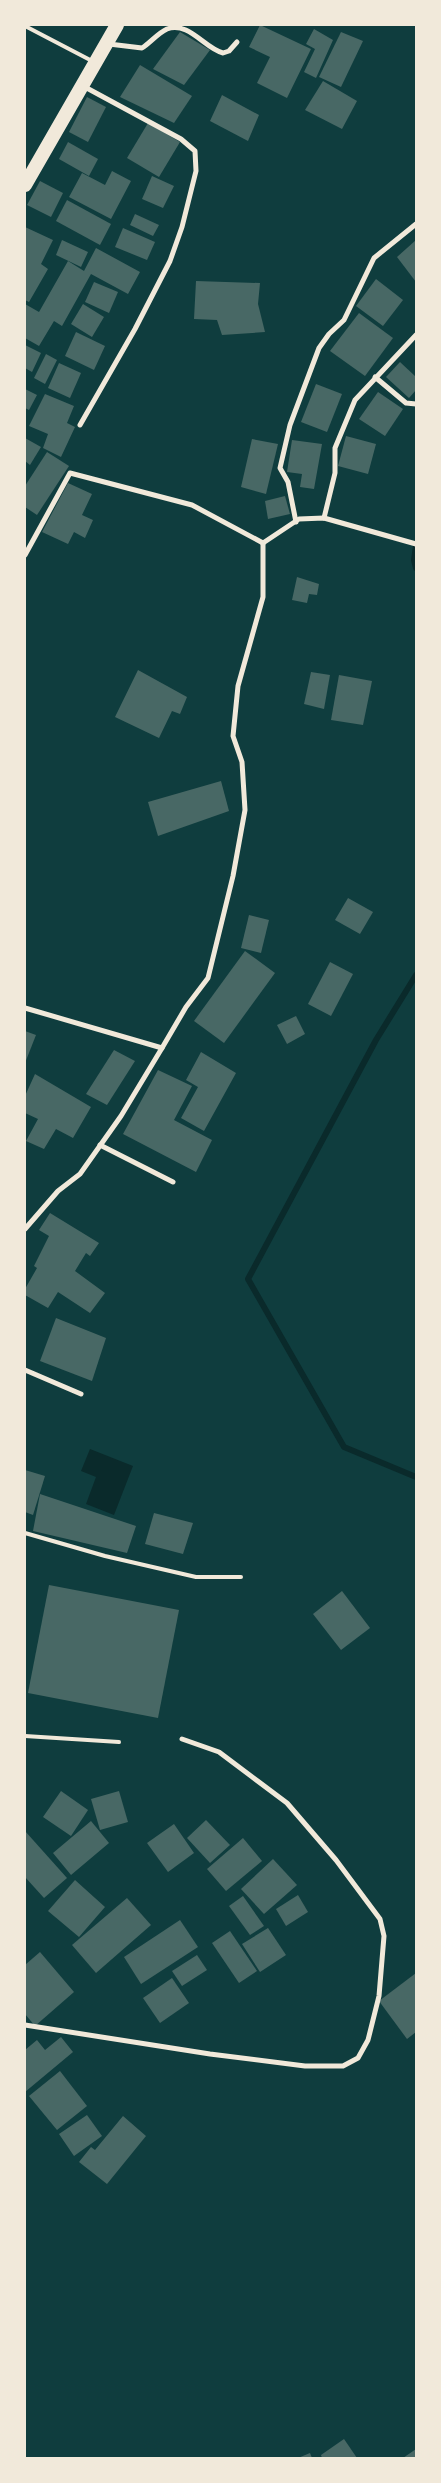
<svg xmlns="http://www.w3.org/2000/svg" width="441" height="2483" viewBox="0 0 441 2483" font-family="'Roboto Serif',serif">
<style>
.water{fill:#0a2a2b}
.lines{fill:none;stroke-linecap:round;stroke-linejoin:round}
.stream{stroke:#0a2a2b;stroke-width:6}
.building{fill:#486865}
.service{stroke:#f1e9da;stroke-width:4}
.minor{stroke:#f1e9da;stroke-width:5}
.trunk{stroke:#f1e9da;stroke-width:14}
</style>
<rect width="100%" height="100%" fill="#0f3d3e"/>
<path class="water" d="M90,1449L133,1466L114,1515L86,1504L96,1477L81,1471Z"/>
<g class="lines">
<g class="stream">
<path d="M416,546L414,560L416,568"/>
<path d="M416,975L376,1040L248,1279L344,1447L416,1477"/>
</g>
</g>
<g class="building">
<path d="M260,25L311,49L287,98L257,83L270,57L249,47Z"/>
<path d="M314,29L333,40L316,78L304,72L315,49L306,44Z"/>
<path d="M180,32L210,50L184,85L153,69Z"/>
<path d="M341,32L363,41L341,87L319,77Z"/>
<path d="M140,65L192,96L174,123L120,97Z"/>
<path d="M323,81L357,101L342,129L305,110Z"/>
<path d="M222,95L259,115L248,141L210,121Z"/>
<path d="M87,97L106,107L88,142L69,132Z"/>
<path d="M148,123L180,142L159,177L127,158Z"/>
<path d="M68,142L98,159L89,176L59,159Z"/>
<path d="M112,171L131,181L111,219L69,197L82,173L105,185Z"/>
<path d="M152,176L174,186L163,208L142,199Z"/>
<path d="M40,181L63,193L51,217L27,205Z"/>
<path d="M67,200L111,224L100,245L56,221Z"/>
<path d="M135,214L159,225L153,236L130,225Z"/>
<path d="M25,227L53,240L41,264L48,269L29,302L25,300Z"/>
<path d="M123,228L155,242L147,260L115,247Z"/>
<path d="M62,240L88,252L81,267L56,255Z"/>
<path d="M416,240V282L397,257Z"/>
<path d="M96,248L140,272L128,294L91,274L62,326L54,321L39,346L25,338V304L39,312L68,261L84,271Z"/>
<path d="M376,279L403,300L383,326L356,306Z"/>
<path d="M196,281L260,283L258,304L265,332L222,335L217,320L194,319Z"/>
<path d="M94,282L118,292L109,313L85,302Z"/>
<path d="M83,304L104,317L92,337L71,324Z"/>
<path d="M359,313L393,338L365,376L330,351Z"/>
<path d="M76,332L105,346L94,370L65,356Z"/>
<path d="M25,345L41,353L32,372L25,368Z"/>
<path d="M46,354L57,360L45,384L34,378Z"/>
<path d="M400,362L416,377V390L409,398L386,377Z"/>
<path d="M59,363L81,373L70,398L48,388Z"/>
<path d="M316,384L342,394L327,432L301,422Z"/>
<path d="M25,389L37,395L29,410L25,408Z"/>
<path d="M378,392L403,409L385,436L359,419Z"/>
<path d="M45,394L74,406L67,423L75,427L61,457L43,448L48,434L29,426Z"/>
<path d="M346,436L376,444L368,474L338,466Z"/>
<path d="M25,438L41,447L30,465L25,461Z"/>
<path d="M252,439L278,444L266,494L241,487Z"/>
<path d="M292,440L322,444L314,489L300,487L302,474L287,472Z"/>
<path d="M47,452L69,466L37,515L25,507V486Z"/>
<path d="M68,483L92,494L82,515L93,520L85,538L74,532L68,544L42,532Z"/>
<path d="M285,496L290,514L268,519L265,501Z"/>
<path d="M297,577L319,584L317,595L309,594L307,603L292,600Z"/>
<path d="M138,670L187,697L180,714L172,711L159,738L115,717Z"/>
<path d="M311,672L330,675L324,709L304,704Z"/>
<path d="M339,675L372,681L363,725L331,720Z"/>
<path d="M221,781L229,811L158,836L148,802Z"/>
<path d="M348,898L373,912L360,934L335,920Z"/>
<path d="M249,915L269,920L261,953L241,948Z"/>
<path d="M245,951L275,973L224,1043L194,1021Z"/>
<path d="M330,962L353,974L331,1016L308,1004Z"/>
<path d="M296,1016L305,1034L287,1044L277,1025Z"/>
<path d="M25,1031L36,1035L25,1063Z"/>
<path d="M114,1050L135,1061L107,1105L86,1094Z"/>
<path d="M201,1052L236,1073L204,1131L181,1118L198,1087L186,1080Z"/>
<path d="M158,1070L192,1086L174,1120L212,1140L196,1172L123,1134Z"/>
<path d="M35,1074L91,1107L73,1138L56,1129L44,1149L26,1141L38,1119L25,1113V1096Z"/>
<path d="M50,1213L99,1243L90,1256L86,1253L75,1271L105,1293L90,1313L58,1292L48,1308L25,1295V1289L37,1268L34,1266L49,1236L39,1230Z"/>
<path d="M56,1318L106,1338L92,1381L40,1361Z"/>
<path d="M25,1470L45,1476L33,1515L25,1512Z"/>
<path d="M40,1494L136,1526L127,1553L33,1531Z"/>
<path d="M154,1513L193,1523L183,1554L145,1544Z"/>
<path d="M49,1585L179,1610L158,1718L28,1693Z"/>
<path d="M342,1591L370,1628L341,1650L313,1614Z"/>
<path d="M61,1791L88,1810L71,1836L43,1817Z"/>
<path d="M119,1791L128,1822L100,1830L91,1799Z"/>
<path d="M206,1820L230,1845L210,1863L187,1838Z"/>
<path d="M91,1821L109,1843L71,1875L53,1853Z"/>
<path d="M174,1824L194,1853L168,1872L147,1843Z"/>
<path d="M25,1831L67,1878L44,1898L25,1877Z"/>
<path d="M243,1838L262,1861L226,1891L207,1869Z"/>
<path d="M273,1859L297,1885L264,1914L241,1889Z"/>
<path d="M75,1880L105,1907L79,1937L48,1911Z"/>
<path d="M298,1895L308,1912L286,1926L276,1909Z"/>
<path d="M243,1896L264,1926L250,1935L229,1906Z"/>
<path d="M127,1898L151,1925L96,1973L72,1945Z"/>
<path d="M180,1920L198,1947L141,1984L124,1957Z"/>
<path d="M268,1928L286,1955L260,1972L242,1944Z"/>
<path d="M230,1931L257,1971L239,1983L212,1943Z"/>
<path d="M40,1952L74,1992L35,2026L25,2014V1965Z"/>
<path d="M197,1955L207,1970L182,1986L172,1971Z"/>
<path d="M416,1973V2032L407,2039L379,2001Z"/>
<path d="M172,1978L189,2003L160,2023L143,1998Z"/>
<path d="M61,2037L73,2052L25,2092V2050L37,2040L45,2050Z"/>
<path d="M60,2071L87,2106L57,2130L29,2096Z"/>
<path d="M87,2115L102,2136L74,2156L59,2134Z"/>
<path d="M123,2116L146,2136L107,2184L79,2162L91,2147L95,2150Z"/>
<path d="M344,2439L357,2458H322L321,2455Z"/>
<path d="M416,2449V2458H403Z"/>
<path d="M310,2453L312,2458H298Z"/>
</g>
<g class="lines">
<g class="service">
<path d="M25,26L94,62"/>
<path d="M25,1533L105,1556L196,1577H241"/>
<path d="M25,1736L119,1742"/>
</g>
<g class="minor">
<path d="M109,44L142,48C150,43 158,33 167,29C189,21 205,49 223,53L229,51L237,42"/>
<path d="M375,377L406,403L416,404"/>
<path d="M80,425L135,329L170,261L182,227L196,171L195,151L181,139L83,86"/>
<path d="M324,518L335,473V448L355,400L416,335"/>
<path d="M296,522L288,482L280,468L290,425L319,348L329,334L344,320L374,258L416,224"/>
<path d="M263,543L299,519L324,518L416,544"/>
<path d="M25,555L70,473L192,505L263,543"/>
<path d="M25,1008L162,1048L121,1116L80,1174L58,1191L25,1229"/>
<path d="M162,1048L186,1007L208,978L233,876L245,810L242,762L233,736L238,686L263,597V543"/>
<path d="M100,1145L173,1182"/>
<path d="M25,1370L81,1394"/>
<path d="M25,2025L210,2054L305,2066H343L358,2058L368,2040L379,1996L384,1936L380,1919L336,1860L287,1803L219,1752L182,1739"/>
</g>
<path class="trunk" d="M25,185L117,25"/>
</g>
<rect width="441" height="2483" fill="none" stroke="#f1e9da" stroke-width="52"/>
</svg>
